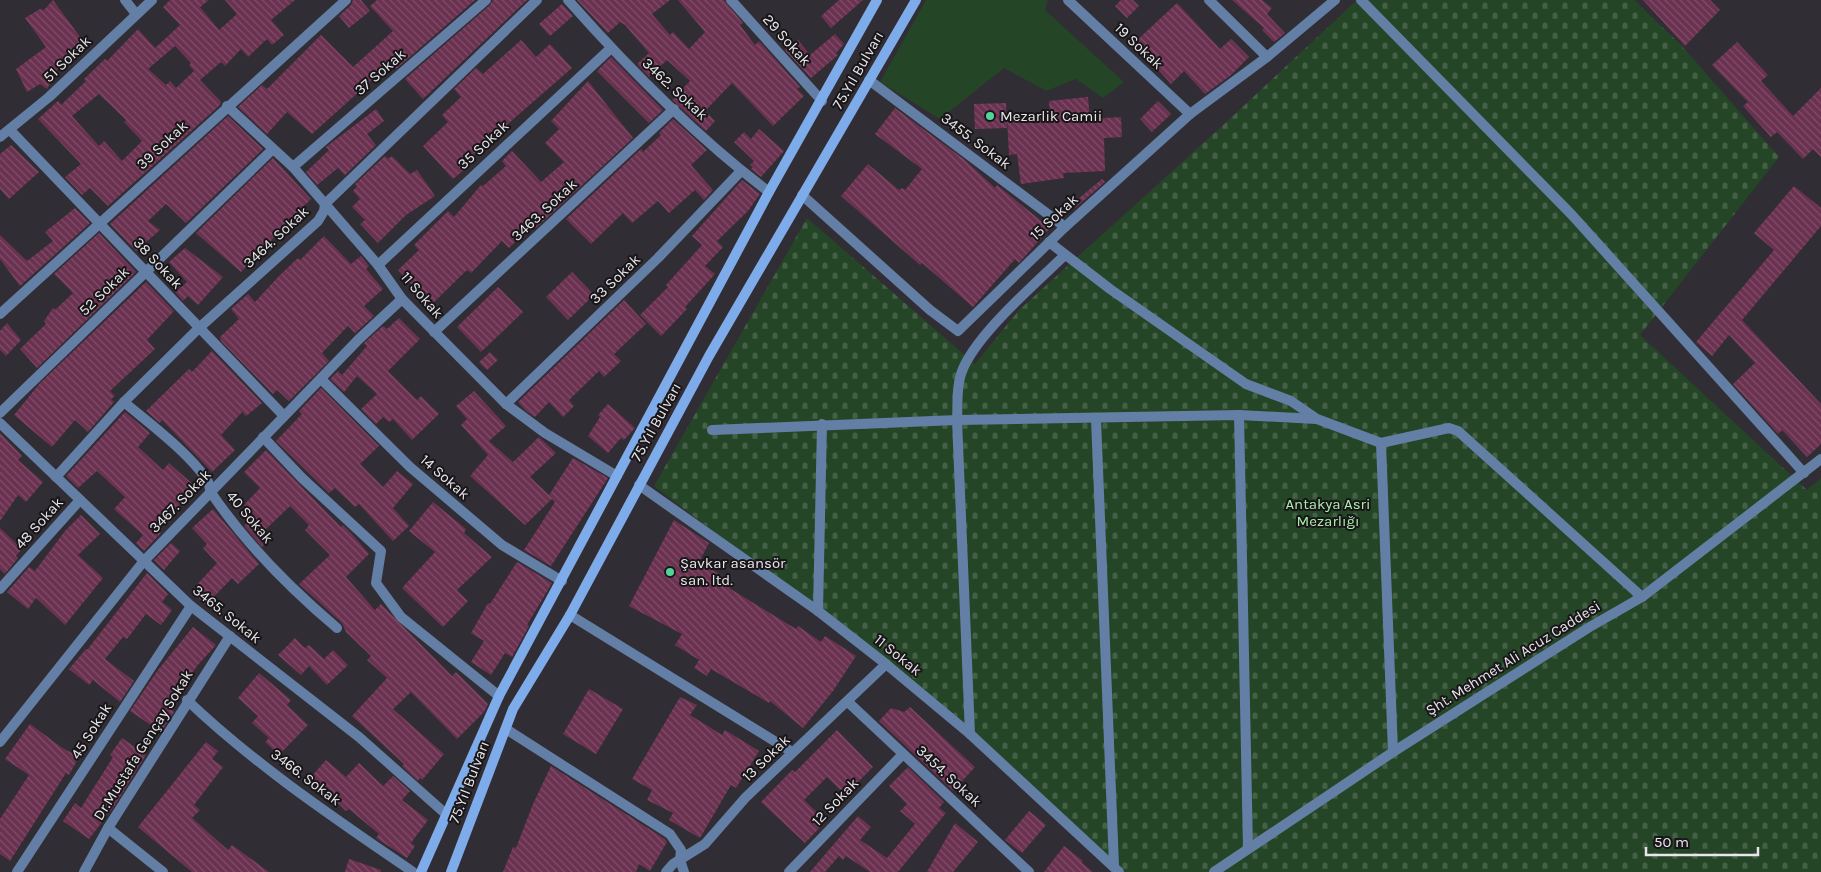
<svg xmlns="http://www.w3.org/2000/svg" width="1821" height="872" viewBox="0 0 1821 872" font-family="Karla,sans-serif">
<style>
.cemetery{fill:url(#cemetery-stones)}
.park{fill:#244526}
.building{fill:url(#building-back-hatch);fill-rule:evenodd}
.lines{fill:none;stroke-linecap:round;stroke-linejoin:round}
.minor{stroke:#637fa5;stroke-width:10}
.tertiary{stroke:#637fa5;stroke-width:10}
.secondary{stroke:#7eabe9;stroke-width:10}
.poi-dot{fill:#53d396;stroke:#181619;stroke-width:2}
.labels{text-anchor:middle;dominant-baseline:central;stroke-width:4;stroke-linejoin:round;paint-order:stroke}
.street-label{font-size:15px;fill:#e8e6ea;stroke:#181619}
.poi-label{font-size:15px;fill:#e8e6ea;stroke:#181619;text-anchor:start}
.park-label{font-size:15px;fill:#a8f1a9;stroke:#181619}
</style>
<defs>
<pattern id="cemetery-stones" width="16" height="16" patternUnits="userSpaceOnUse" patternTransform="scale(1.25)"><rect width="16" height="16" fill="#244526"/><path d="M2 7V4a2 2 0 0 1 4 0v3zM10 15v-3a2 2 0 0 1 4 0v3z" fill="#446046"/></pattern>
<pattern id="building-back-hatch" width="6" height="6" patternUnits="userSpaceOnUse" patternTransform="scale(1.25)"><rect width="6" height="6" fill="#6b3150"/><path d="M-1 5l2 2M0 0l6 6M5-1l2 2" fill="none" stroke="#804f69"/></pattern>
</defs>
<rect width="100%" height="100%" fill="#312d34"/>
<path class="cemetery" d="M1357,0H1634L1681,45L1779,157L1640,335L1807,490L1821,478V872H1126L995,758L818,611L654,486L807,218L975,364L1019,310L1221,127Z"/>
<path class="park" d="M926,0H1048L1045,10L1124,82L1103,98L1076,79L1046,91L1004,68L940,119L880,82Z"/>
<g class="building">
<path d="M53,0L83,41L76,48V54L58,68L47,89L40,84L27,92L16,69L46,47L25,18L40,9L44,10Z"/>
<path d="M170,0H209L200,7L219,30L237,14L225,0H295L271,20L284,35L272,45L267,39L248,57L241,49L225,66L221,62L200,80L221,102L220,105L108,206L90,188L82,195L65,177L81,164L38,119L58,101L61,105L86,81L84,79L105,59L107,61L138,29L155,48L180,25L163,7ZM175,46L191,63L189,65L194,71L176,88L170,81L166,85L148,69ZM99,94L126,120L124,122L142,141L122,161L104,141L99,146L72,116Z"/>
<path d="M353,0H361L370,11L349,28L339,16L351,5Z"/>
<path d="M377,0H475L396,69L391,63L312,134L287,112L267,134L238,107L262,85L267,89L321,35L353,67L393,31L370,6Z"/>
<path d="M493,0H527L423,99L405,79L490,5Z"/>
<path d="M577,0H670L652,14L670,35L673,32L689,49L705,32L678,0H724L743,23L740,25L755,45L759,41L800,87L797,89L804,96L773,126L732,83L705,111L715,121L706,131L672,100L690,81L667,60L649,77L637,64L649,53L625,25L620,22L608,33Z"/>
<path d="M839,0H863L831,28L821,16Z"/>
<path d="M1121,0H1133L1139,6L1127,18L1115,6Z"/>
<path d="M1232,0H1262L1272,8L1267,14L1285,33L1274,42L1262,30L1264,28Z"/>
<path d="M1643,0H1710L1720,10L1685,46Z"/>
<path d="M1177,3L1220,49L1231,39L1249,57L1231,75L1205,94L1184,71L1171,84L1134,43Z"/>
<path d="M562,4L573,16L550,36L539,24Z"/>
<path d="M835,34L844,44L836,53L838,55L811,78L785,50L798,40L810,55Z"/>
<path d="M521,40L536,57L550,44L572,68L479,149L462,167L464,170L453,179L423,146L448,122L442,115L461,97L454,89L476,68L483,74Z"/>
<path d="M1737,42L1768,75L1761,81L1793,116L1821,88V157L1813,149L1803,159L1777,132L1771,137L1743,106L1748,102L1712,65Z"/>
<path d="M611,57L663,110L649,123L597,71Z"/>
<path d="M588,81L633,138L536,228L532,224L509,248L502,241L471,273L467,270L431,305L398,270L419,250L414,245L448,211L454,217L481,185L483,186L506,166L502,161L512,151L541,182L564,162L545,143L559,129L551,121Z"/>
<path d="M1088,97L1090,119L1121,117L1122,137L1104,138L1105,171L1063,173L1064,178L1021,184L1017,154L1009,155L1007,118L1050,116L1049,101Z"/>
<path d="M1158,101L1171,114L1152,132L1140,119Z"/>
<path d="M1006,103L1007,128L975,129L974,104Z"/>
<path d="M895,108L965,160L995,188L997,185L1050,228L1019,263L1015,259L973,307L922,263L920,265L841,196L868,164L899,190L902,188L905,190L922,169L875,134Z"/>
<path d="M376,109L384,121L367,134L376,145L345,175L338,168L317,185L306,172L329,150L326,147Z"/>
<path d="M228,116L263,149L186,223L166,204L148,221L160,230L136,251L110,224Z"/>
<path d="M673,119L707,150L691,165L713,190L704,200L695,190L669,213L658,201L632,223L623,213L591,244L566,219L641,149L643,152L661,135L659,133Z"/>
<path d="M759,129L784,151L761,177L751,169L753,167L750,165L754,161L734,142L744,132L751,139Z"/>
<path d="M11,145L39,172L9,199L0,189V154Z"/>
<path d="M385,156L388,159L392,156L410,174L417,170L435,196L406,215L378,243L360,224L365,220L352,207L360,199L353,191L357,186L355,184Z"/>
<path d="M273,158L311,199L241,272L196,233Z"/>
<path d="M1102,179L1105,182L1075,208L1072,204Z"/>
<path d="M742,180L760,194L748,211L717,241L723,247L705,266L715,274L685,307L687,309L661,336L640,315L668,287L666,285L702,245L692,236Z"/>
<path d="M1794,186L1821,208V226L1742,320L1821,404V444L1807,457L1782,430L1778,434L1733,384L1755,363L1729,335L1712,356L1696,342L1774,250L1754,233Z"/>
<path d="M75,208L90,223L20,286L0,259V235L27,261L53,241L45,232Z"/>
<path d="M99,233L136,272L37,368L20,349L46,324L44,321L53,308L55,310L73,293L54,274Z"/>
<path d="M324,236L351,264L361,256L369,266L366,269L383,289L364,306L374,316L355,333L348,326L322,353L329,361L289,401L277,390L273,394L221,341L220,337L239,319L231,309L248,294L255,302L279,276L298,258L300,260Z"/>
<path d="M185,248L223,277L198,305L188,296L183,301L175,292L187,282L169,262Z"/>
<path d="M572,272L594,295L568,320L546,297Z"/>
<path d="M146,282L174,311L147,340L155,349L110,391L115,396L111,399L114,402L88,432L75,420L52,447L14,415L40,383Z"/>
<path d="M498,287L523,312L481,352L457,327Z"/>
<path d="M624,300L646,324L614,354L621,361L604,377L599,371L569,400L574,406L563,417L549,402L535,417L526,411L518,402Z"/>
<path d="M399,318L420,339L388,371L417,400L421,396L439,414L412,440L393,419L389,422L383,417L376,424L361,409L377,394L357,376L344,392L330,379L338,371L342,375L367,346L364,343L383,326L387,329Z"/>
<path d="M7,323L21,340L6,356L0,350V331Z"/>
<path d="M212,351L262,403L246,416L242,412L221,435L235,450L212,472L162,420L160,423L146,411L189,369L192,372Z"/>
<path d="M490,352L498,360L487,370L479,362Z"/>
<path d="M321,388L379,446L360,464L383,487L397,471L413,484L393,508L409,526L393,541L359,504L355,507L335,488L329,493L276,441L302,414L299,411Z"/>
<path d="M474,391L506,426L489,441L513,462L539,437L556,453L530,477L549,495L573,458L608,478L551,566L524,550L555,502L552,499L525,525L470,476L488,455L461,425L467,419L456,406Z"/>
<path d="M608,404L635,428L624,440L621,438L608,453L588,436L600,417L598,415Z"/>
<path d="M125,412L150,433L138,447L163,470L169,463L196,487L160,527L162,529L160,532L161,533L144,551L136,543L143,535L114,509L125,497L97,471L78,488L66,476Z"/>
<path d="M0,433L22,456L18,460L43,482L26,502L18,495L0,521Z"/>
<path d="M266,450L341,527L343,525L351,533L369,554L346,577L375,610L381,604L452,676L456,672L488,704L484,712L457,739L411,692L393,709L444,754L422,780L420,778L418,781L402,766L404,764L352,716L387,678L367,660L371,656L346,632L342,623L299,584L330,555L305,530L309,525L290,506L265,530L272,538L262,547L244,526L254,515L244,505L260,488L244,472Z"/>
<path d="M433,502L466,529L464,533L492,557L457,590L468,601L443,627L402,588L435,552L409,531Z"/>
<path d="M213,509L259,564L238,584L232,578L206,605L191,591L217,563L203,548L207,544L192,528Z"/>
<path d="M81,515L100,534L78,555L103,578L65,625L36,598L28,609L7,592L29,567L35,571L65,531Z"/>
<path d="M674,520L709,543L699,562L732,582L729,588L796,629L798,626L821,642L825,636L856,656L833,691L803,728L770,701L769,703L711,669L707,676L694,668L699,660L675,645L682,634L629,606Z"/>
<path d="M0,528L22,549L16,556L18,558L5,574L0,569Z"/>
<path d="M171,543L180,551L164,570L154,560Z"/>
<path d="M517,562L552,583L527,625L529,626L512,657L505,653L491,675L471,662L484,641L471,633L488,603L490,604Z"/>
<path d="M147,573L168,594L162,602L172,610L161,625L146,614L127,639L123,637L105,659L134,681L120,702L93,680L89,685L69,669L86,649L87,650Z"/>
<path d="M193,627L216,645L197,666L169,708L174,712L161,732L130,711L158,670Z"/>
<path d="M295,638L305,648L309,645L324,659L333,650L348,665L327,685L309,666L301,675L278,655Z"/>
<path d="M259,673L291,700L287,705L308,725L279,755L265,742L269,738L252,723L258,716L238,698Z"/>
<path d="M589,689L623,709L596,754L563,734Z"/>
<path d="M680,697L697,705L690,715L722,735L725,730L759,751L736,788L731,785L700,838L669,820L673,813L647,800L652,790L632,779Z"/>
<path d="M910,707L975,767L953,791L879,721L891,708L904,712Z"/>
<path d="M30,724L61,747L79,757L69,775L66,773L10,861L0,854V819L29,775L5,759Z"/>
<path d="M837,730L873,767L845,795L827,777L804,800L826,821L805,843L761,802L792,770L795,772Z"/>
<path d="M122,738L146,755L115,805L89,839L63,821L75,803L81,808L113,757L110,755Z"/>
<path d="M206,742L218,751L212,759L223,767L194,805L200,810L192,818L228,850L232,845L269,872H192L138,827Z"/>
<path d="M326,760L346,777L359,763L383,786L393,776L410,791L402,800L428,820L411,843L415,846L407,858L376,838L379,834L349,809L346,811L311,777Z"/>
<path d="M551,766L665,839L667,842L650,871L639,864L636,872H503L513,847L516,848L533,804Z"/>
<path d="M908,767L944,802L939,808L946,813L898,872H870L846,856L843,860L839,856L825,872H810L858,816L871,827L860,840L887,858L915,824L900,811L907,804L889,786Z"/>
<path d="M1029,811L1046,825L1022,853L1005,840Z"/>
<path d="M955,823L978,842L953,872H927Z"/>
<path d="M1064,846L1083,861L1082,863L1093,872H1044Z"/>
<path d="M349,859L381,870V872H345Z"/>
</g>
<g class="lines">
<g class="minor">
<path d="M125,0L136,14"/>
<path d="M568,0C629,69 695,136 769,192"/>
<path d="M731,0L822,101"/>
<path d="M1068,0L1190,114"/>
<path d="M1209,0L1267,57"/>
<path d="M1361,0L1572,215L1804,473"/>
<path d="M869,80L1065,227"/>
<path d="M227,106L293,167L378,265L402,299L506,404L545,433L617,476"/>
<path d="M10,130L284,416"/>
<path d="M0,137L49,97L152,0"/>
<path d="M293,167L486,0"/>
<path d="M802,195L930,310L958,331L1065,227L1190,114L1267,57L1335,0"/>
<path d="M1049,242L1110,289L1246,384L1291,401L1317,419L1381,443L1449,428L1458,431L1642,597"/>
<path d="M378,265L610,49"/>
<path d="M0,314L346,0"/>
<path d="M434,332L674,109"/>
<path d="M321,379L410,467L502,545L562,581"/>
<path d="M124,402C150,424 188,452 207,480C210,484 209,490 212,494C246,544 291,589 337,628"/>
<path d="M506,404L658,258L741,171"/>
<path d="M0,413L273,149"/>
<path d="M1239,415L1248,848"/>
<path d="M1096,419L1114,866"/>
<path d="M0,423L191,606L359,737L447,815"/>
<path d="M712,430L957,420L1239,415L1316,419"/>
<path d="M263,437L302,478L381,551L376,583L401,617L499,696"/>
<path d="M1381,443L1393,752"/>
<path d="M56,477L124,402L199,328L318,221L324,211L325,204L537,0"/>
<path d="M639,485L818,611L886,664L970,734L1119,872"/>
<path d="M0,589L80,500"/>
<path d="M818,611L822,424"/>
<path d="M570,615L792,752"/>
<path d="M187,700C255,765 336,819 413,872"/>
<path d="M848,702L1029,872"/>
<path d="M506,729L670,834L681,850L680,860L684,872"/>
<path d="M970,734L957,420C958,405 956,389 961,374C973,337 1036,283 1065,255"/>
<path d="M0,742L143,562L359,339L402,299"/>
<path d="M108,828L163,872"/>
<path d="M17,872L191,606"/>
<path d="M84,872L108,828L230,636"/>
<path d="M666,872L673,864L705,844L746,797L886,664"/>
<path d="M789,872L903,754"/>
</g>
<path class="tertiary" d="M1214,872L1393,752L1588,628L1642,597L1821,459"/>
<g class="secondary">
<path d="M421,872L499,696L769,192L877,0"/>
<path d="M451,872L513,709L570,615L709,356L916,0"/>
</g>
</g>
<g class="poi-dot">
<circle cx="990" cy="116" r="5"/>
<circle cx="670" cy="572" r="5"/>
</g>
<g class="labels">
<g class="street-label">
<text transform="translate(787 40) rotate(48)">29 Sokak</text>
<text transform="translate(1139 46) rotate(43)">19 Sokak</text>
<text transform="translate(67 59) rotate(-44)">51 Sokak</text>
<text transform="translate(858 70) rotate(-60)">75.Yıl Bulvarı</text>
<text transform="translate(380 72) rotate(-41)">37 Sokak</text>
<text transform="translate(675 89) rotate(43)">3462. Sokak</text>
<text transform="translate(976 141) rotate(37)">3455. Sokak</text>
<text transform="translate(162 145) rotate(-43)">39 Sokak</text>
<text transform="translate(483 145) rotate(-43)">35 Sokak</text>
<text transform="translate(544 210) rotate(-43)">3463. Sokak</text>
<text transform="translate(1054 217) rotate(-43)">15 Sokak</text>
<text transform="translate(276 237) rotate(-43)">3464. Sokak</text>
<text transform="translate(158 263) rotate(47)">38 Sokak</text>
<text transform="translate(615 279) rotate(-44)">33 Sokak</text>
<text transform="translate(104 291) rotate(-44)">52 Sokak</text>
<text transform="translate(422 295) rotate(49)">11 Sokak</text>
<text transform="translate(656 422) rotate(-61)">75.Yıl Bulvarı</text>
<text transform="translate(445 477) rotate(41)">14 Sokak</text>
<text transform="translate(180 501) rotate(-46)">3467. Sokak</text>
<text transform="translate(250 517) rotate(50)">40 Sokak</text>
<text transform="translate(39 523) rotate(-48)">48 Sokak</text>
<text transform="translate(227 614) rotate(39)">3465. Sokak</text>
<text transform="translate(898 655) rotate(39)">11 Sokak</text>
<text transform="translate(1513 658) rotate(-32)">Şht. Mehmet Ali Acuz Caddesi</text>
<text transform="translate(91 731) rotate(-58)">45 Sokak</text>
<text transform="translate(143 745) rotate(-58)">Dr.Mustafa Gençay Sokak</text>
<text transform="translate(766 758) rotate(-44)">13 Sokak</text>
<text transform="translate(949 776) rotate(43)">3454. Sokak</text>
<text transform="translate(306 777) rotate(37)">3466. Sokak</text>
<text transform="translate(469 782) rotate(-69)">75.Yıl Bulvarı</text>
<text transform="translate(835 802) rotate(-46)">12 Sokak</text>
</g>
<g class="poi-label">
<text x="1000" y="116">Mezarlik Camii</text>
<text x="680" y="563">Şavkar asansör<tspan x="680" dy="17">san. ltd.</tspan></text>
</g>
<g class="park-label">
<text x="1328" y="504">Antakya Asri<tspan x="1328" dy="17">Mezarlığı</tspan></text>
</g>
</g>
<path d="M1646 847v8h112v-8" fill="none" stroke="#e8e6ea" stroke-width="2.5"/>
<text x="1654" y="847" font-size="15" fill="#e8e6ea" stroke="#181619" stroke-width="4" paint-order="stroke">50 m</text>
</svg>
